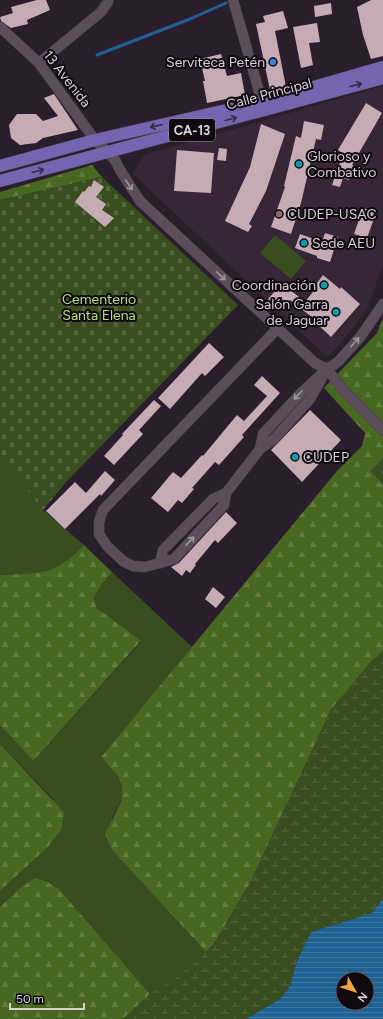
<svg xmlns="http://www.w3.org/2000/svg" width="383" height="1019" viewBox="0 0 383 1019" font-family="Figtree,sans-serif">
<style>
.built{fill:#372538}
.grass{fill:#394e1f}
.forest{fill:url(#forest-firs)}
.wetland{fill:url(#wetland-marsh)}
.cemetery{fill:url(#cemetery-stones)}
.park{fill:url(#park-crowns)}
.water{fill:url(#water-rules);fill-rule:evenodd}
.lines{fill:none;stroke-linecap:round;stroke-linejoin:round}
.stream{stroke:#206194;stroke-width:3}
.building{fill:#c5acb4}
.minor-casing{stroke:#463c47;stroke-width:11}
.primary-casing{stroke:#463c47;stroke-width:13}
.minor{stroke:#5b4d5c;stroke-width:10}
.primary{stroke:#7565b1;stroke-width:12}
.oneway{stroke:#332a48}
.oneway2{stroke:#a094a0}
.shop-dot{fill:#3f7fe0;stroke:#100a10;stroke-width:1.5}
.culture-dot{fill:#0f9aa8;stroke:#100a10;stroke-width:1.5}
.education-dot{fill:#8d6e63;stroke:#100a10;stroke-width:1.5}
.labels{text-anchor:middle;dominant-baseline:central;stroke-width:4;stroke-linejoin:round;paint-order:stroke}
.shield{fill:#100a10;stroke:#9c949c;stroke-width:1}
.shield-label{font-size:13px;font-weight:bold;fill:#d8cfd8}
.poi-label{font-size:14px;fill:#d8cfd8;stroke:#100a10;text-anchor:start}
.street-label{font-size:14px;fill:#d8cfd8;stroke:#100a10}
.park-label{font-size:14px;fill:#b2e080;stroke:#100a10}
</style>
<defs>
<pattern id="forest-firs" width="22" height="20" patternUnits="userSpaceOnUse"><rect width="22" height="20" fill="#486720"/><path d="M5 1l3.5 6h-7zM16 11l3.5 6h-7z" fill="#627c40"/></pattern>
<pattern id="wetland-marsh" width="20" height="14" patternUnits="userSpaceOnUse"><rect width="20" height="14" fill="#394e1f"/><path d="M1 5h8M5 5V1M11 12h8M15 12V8" fill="none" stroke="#55663f"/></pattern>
<pattern id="cemetery-stones" width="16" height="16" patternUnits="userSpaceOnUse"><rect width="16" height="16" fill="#394e1f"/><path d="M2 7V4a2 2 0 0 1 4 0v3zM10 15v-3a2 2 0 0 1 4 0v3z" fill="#55663f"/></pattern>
<pattern id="park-crowns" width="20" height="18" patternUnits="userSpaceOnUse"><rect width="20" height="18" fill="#394e1f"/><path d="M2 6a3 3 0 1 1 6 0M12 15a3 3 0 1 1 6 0" fill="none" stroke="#55663f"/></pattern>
<pattern id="water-rules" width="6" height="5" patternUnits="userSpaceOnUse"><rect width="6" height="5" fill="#206194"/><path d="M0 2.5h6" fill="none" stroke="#4077a2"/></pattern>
</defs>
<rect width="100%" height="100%" fill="#2b1e2c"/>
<path class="built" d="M383,86V265L367,309L337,348L327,357L133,174L144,155Z"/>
<g class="grass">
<path d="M275,235L306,261L291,279L260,253Z"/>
<path d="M0,455L43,510L84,545C75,554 65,563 52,569C42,574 12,574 0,575Z"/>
<path d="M112,572L192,647L101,757L118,776L122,787V800L112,818V850L206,952L181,974L150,994L59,889L48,882L20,888L0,907V891L47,848L53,799L0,744V725L33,761L141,642L97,608L94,598L102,584Z"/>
</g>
<g class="forest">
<path d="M92,165L102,177L0,200V192Z"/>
<path d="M383,318V458L371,471L383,484V651L371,662L331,710L250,883L214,944L206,952L112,850L105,834L122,800V787L118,776L101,757L337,471L362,446L365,433L324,388L377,333Z"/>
<path d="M84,545L112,572L102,584L94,598L97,608L141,641L33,761L0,725V575C12,574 42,574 52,569C65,563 75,554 84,545Z"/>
<path d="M0,744L64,812L61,830L47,848L0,891Z"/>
<path d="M35,878L48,882L59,889L150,994L123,1019H0V907L20,888Z"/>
</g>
<path class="wetland" d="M383,651V899L373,913L311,932L297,961L290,986L280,999L246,1019H123L150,994L181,974L214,944L250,883L331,710L371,662Z"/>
<path class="cemetery" d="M102,177L238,305L68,480L43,510L0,455V200Z"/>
<path class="park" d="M383,458V484L371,471Z"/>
<path class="water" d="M383,899V1019H246L280,999L290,986L297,961L311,932L372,913ZM343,979H367V1003H343Z"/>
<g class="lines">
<path class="stream" d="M97,55L190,19L226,3"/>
</g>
<g class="building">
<path d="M37,0H46L50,10L27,20L28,24L11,28L1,21L0,17L13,13L11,7Z"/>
<path d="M371,0H383V56L371,59L363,35L357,7Z"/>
<path d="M331,3L332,14L315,17L314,6Z"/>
<path d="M283,11L288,28L275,31L286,87L270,90L256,24L265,22L263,16Z"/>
<path d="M317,23L320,42L309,43L313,65L301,68L293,27Z"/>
<path d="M221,54L227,76L241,73L245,95L207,103L203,81H205L200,59Z"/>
<path d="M54,94L78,130L43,138L36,143L20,145L11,138L9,125L17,114H36L43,121L58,116L44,98Z"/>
<path d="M366,103L382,113L352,165L354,166L349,180L343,178L340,187L332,185L343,154L338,150Z"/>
<path d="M304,121L324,125L321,140L316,139L301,203L291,234L271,227L285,187L284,186L296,136L301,138Z"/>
<path d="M261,124L285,134L266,191L249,224L252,226L248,232L225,221L250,167Z"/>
<path d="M219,148L227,149L226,161L217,160Z"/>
<path d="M177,150L214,153L211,193L174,191Z"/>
<path d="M94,180L104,187L96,197L106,204L102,210L114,218L105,227L75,202L83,191L84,192L89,186L91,187Z"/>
<path d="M363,208L376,213L367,238L354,234Z"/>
<path d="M325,233L338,237L330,262L317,258V256L295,248L300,234L322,242Z"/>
<path d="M323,275L340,289L341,287L360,304L331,337L312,319L313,318L290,300L281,310L268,299L282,283L305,302L316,288L314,287Z"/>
<path d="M209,343L224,357L205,376L202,373L170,409L158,398Z"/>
<path d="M262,376L280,393L242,435L244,437L219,465L215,462L192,488L194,489L182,503L178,500L168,512L151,498L173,472L181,478L202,455L203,456L237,415L244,421L267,396L254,385Z"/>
<path d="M154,400L161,406L139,430L143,434L114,465L104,456L123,435L122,434Z"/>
<path d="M310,410L341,440L302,482L271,450Z"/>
<path d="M105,471L115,480L101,496L100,494L65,529L46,511L75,482L86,493Z"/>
<path d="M226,512L237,523L218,543L215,540L195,564L196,565L190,573L186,570L182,576L171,567L179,563Z"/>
<path d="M213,587L225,597L216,608L205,599Z"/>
</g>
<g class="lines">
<defs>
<g id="minor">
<path d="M233,0L262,102"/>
<path d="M0,27L39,63L95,140L115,160L120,170L140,201L315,363L327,369L344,391L383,430"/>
<path d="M39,63L101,12L108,2V0"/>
<path d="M278,328L103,510L99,522V534L107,546L123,561L133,566L145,567L174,559L224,505L226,493L260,449L274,439L310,399L327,369"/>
<path d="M260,449L263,434L301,393L327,369L338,362L361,336L383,304"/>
<path d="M160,563L163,550L213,499L226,493"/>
</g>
<g id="primary">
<path d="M0,166L95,140L262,102L383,67"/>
<path d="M0,181L383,78"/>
</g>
</defs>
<use href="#minor" class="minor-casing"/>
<use href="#primary" class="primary-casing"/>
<use href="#minor" class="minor"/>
<use href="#primary" class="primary"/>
</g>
<defs><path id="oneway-shaft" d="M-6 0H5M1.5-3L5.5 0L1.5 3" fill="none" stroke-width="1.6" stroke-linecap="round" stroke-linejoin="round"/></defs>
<g class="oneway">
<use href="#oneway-shaft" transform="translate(356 85) rotate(-15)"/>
<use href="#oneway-shaft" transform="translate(231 119) rotate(-15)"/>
<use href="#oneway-shaft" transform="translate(156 126) rotate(167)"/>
<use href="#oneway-shaft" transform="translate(38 171) rotate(-15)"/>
</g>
<g class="oneway2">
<use href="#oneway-shaft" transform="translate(129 185) rotate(57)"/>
<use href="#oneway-shaft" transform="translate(221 276) rotate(43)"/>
<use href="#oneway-shaft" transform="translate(355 342) rotate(-48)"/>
<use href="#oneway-shaft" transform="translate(298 395) rotate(134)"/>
<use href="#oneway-shaft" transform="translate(190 541) rotate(-47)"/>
</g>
<circle class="shop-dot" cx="273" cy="62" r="4"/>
<g class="culture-dot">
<circle cx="299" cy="164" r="4"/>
<circle cx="304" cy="243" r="4"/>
<circle cx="324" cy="285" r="4"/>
<circle cx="336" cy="312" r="4"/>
<circle cx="295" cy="457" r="4"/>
</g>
<circle class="education-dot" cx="279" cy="214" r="4"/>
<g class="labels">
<rect class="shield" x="169" y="119" width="46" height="22" rx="3"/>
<g class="shield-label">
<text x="192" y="130">CA-13</text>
</g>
<g class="poi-label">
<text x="265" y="62" text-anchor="end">Serviteca Petén</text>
<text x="307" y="156">Glorioso y<tspan x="307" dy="16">Combativo</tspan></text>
<text x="287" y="214">CUDEP-USAC</text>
<text x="312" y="243">Sede AEU</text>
<text x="316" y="285" text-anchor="end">Coordinación</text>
<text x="328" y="304" text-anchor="end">Salón Garra<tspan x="328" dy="16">de Jaguar</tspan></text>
<text x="303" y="457">CUDEP</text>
</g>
<g class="street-label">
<text transform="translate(67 79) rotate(52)">13 Avenida</text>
<text transform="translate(269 94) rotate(-15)">Calle Principal</text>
</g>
<g class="park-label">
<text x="99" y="299">Cementerio<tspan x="99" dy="16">Santa Elena</tspan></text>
</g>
</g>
<g transform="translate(355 991) rotate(129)"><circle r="19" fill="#100a10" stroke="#605960"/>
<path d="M0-3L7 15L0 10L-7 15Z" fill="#f2a541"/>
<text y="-6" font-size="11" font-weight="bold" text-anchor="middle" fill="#d8cfd8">N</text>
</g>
<path d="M10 1003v6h74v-6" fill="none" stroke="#d8cfd8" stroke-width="2"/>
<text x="16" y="1003" font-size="12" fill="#d8cfd8" stroke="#100a10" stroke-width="3" paint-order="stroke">50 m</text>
</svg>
